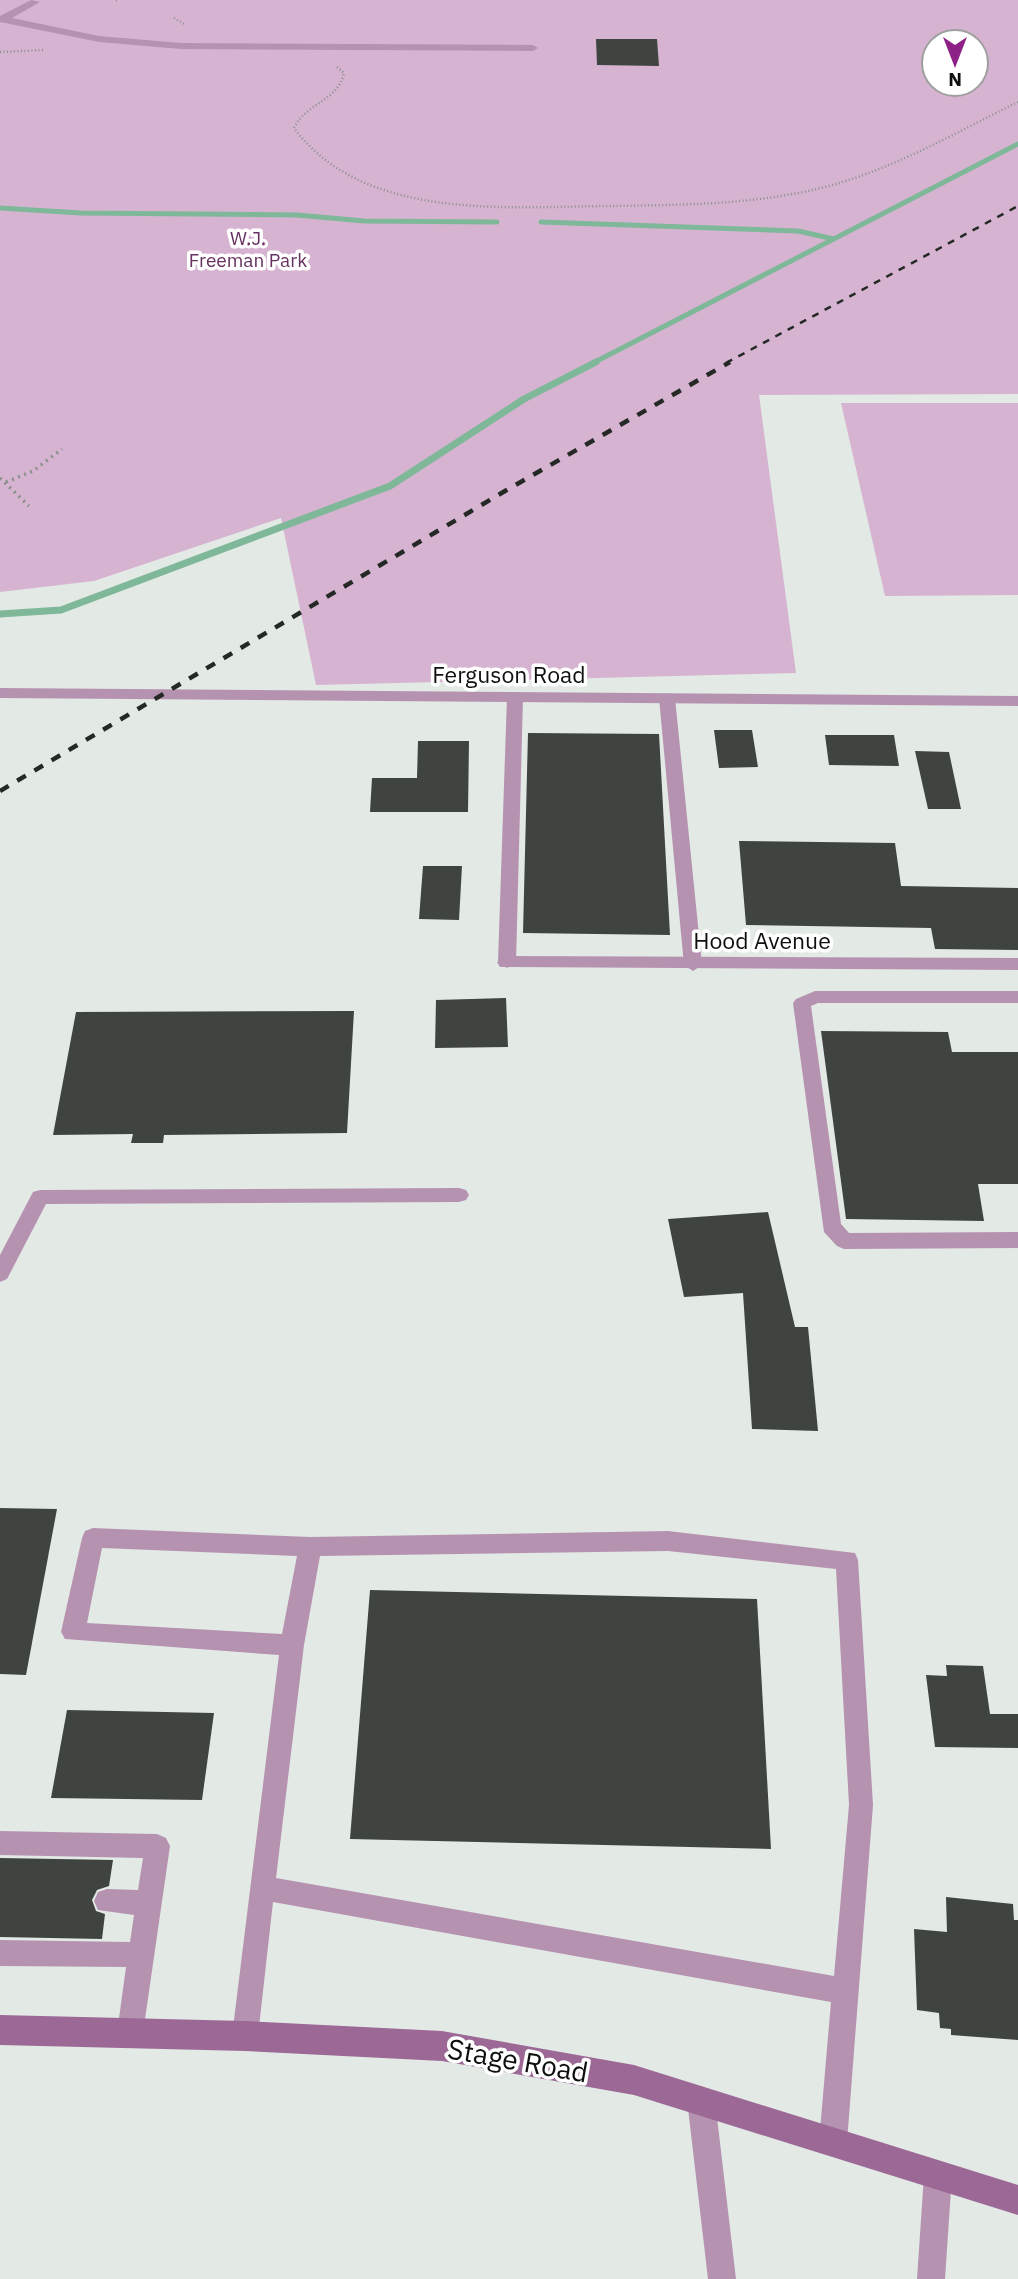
<svg xmlns="http://www.w3.org/2000/svg" width="1018" height="2279" viewBox="0 0 1018 2279" font-family="'IBM Plex Sans',sans-serif">
<style>
.green{fill:#d6b4d1;fill-rule:evenodd}
.lines{fill:none;stroke-linecap:round;stroke-linejoin:round}
.stream-far1{stroke:#7fb799;stroke-width:5}
.stream{stroke:#7fb799;stroke-width:7}
.building{fill:#3f4441}
.path-far1{stroke:#8b908c;stroke-width:2.5;stroke-dasharray:1 2.5;stroke-linecap:butt}
.path{stroke:#8b908c;stroke-width:3.5;stroke-dasharray:2 4.5;stroke-linecap:butt}
.lane{fill:#b692b1;fill-rule:evenodd}
.street{fill:#b692b1;fill-rule:evenodd}
.secondary{fill:#9c6996;fill-rule:evenodd}
.rail-far1{stroke:#252926;stroke-width:2.5;stroke-dasharray:7 7;stroke-linecap:butt}
.rail{stroke:#252926;stroke-width:4.5;stroke-dasharray:10 10;stroke-linecap:butt}
.labels{text-anchor:middle;dominant-baseline:central;stroke-width:7;stroke-linejoin:round;paint-order:stroke}
.far-park-label{font-size:19px;fill:#663060;stroke:#fff}
.street-label{font-size:23px;fill:#0d100e;stroke:#fff}
.near-street-label{font-size:28px;fill:#0d100e;stroke:#fff}
</style>
<rect width="100%" height="100%" fill="#e3e9e5"/>
<g class="green">
<path d="M0,0H1018V394L759,395L796,673L316,685L281,518L94,581L0,592ZM934,42H976V84H934Z"/>
<path d="M841,403H1018V595L885,596Z"/>
</g>
<g class="lines">
<g class="stream-far1">
<path d="M0,208L81,213L297,215L364,221L497,222"/>
<path d="M541,222L798,231L834,239"/>
<path d="M593,363L1018,144"/>
</g>
<path class="stream" d="M0,614L61,610L390,486L524,399L596,362"/>
</g>
<g class="building">
<path d="M596,39H657L659,66L597,65Z"/>
<path d="M714,730H752L758,767L719,768Z"/>
<path d="M528,733L659,734L670,935L523,933Z"/>
<path d="M825,735H894L899,766L829,765Z"/>
<path d="M418,741H469L468,812H370L372,778H417Z"/>
<path d="M915,751L949,752L961,809H928Z"/>
<path d="M739,841L895,843L901,886L1018,888V950L935,949L931,928L746,925Z"/>
<path d="M423,866H462L459,920L419,919Z"/>
<path d="M506,998L508,1047L435,1048L436,1000Z"/>
<path d="M354,1011L347,1133L164,1135L163,1143H131L133,1134L53,1135L76,1012Z"/>
<path d="M821,1031L948,1032L952,1052H1018V1184H978L984,1221L846,1219Z"/>
<path d="M768,1212L795,1327H808L818,1431L752,1429L743,1293L684,1297L668,1219Z"/>
<path d="M0,1508L57,1509L26,1675L0,1674Z"/>
<path d="M370,1590L757,1599L771,1849L350,1839Z"/>
<path d="M946,1665L983,1666L990,1714H1018V1748L935,1747L926,1675L947,1676Z"/>
<path d="M67,1710L214,1713L202,1800L51,1798Z"/>
<path d="M0,1858L113,1860L109,1886L97,1890L92,1900L96,1911L105,1914L102,1939L0,1937Z"/>
<path d="M946,1897L1013,1904L1014,1920H1018V2040L951,2035V2029L940,2028L939,2013L917,2010L914,1929L947,1932Z"/>
</g>
<g class="lines">
<g class="path-far1">
<path d="M116,0H119"/>
<path d="M174,18L186,25"/>
<path d="M0,52L44,50"/>
<path d="M337,67L344,73C338,101 306,103 294,128C363,221 505,207 607,206C680,205 757,205 829,186C895,168 957,132 1018,102"/>
</g>
<g class="path">
<path d="M0,478L29,506"/>
<path d="M6,482L33,471L62,449"/>
</g>
<g class="lane">
<path d="M31,0L40,2L12,18L99,36L181,43L533,45L538,48L533,51L181,49L99,42L0,22V16Z"/>
<path d="M515,692L523,697L516,962L507,968L498,962L507,697Z"/>
<path d="M667,693L675,698L702,965L693,971L684,965L659,698Z"/>
<path d="M815,991H1018V1003H818L811,1006L841,1224L849,1233L1018,1232V1248L844,1249L837,1246L824,1232L793,1003L796,999Z"/>
<path d="M459,1188L466,1190L469,1195L466,1200L459,1202L46,1204L7,1279L0,1282V1255L33,1192L40,1190Z"/>
<path d="M93,1528L310,1537L668,1531L855,1553L858,1560L873,1805L847,2142L843,2152L833,2156L823,2152L819,2142L831,2002L273,1902L258,2036L254,2045L245,2049L236,2045L232,2036L279,1655L65,1639L61,1632L82,1538L85,1531ZM102,1548L297,1556L282,1634L87,1623ZM668,1551L836,1569L849,1805L834,1976L276,1878L304,1645L320,1556Z"/>
<path d="M0,1831L157,1834L166,1838L170,1846L143,2033L139,2042L130,2046L121,2042L117,2033L126,1967L0,1966V1940L130,1942L134,1915L98,1910L94,1901L98,1892L107,1889L138,1890L143,1858L0,1855Z"/>
<path d="M701,2086L711,2090L715,2100L736,2279H708L687,2100L691,2090Z"/>
<path d="M938,2161L948,2165L952,2175L945,2279H917L924,2175L928,2165Z"/>
</g>
<g class="street">
<path d="M0,688L1018,696V706L0,698Z"/>
<path d="M507,956L1018,958V970L500,967L497,962Z"/>
</g>
<path class="secondary" d="M0,2015L245,2021L442,2031L634,2065L1018,2185V2215L634,2095L442,2061L245,2051L0,2045Z"/>
<path class="rail-far1" d="M726,363L1018,206"/>
<path class="rail" d="M0,791L505,491L730,362"/>
</g>
<g class="labels">
<g class="far-park-label">
<text x="248" y="238">W.J.<tspan x="248" dy="22">Freeman Park</tspan></text>
</g>
<g class="street-label">
<text x="509" y="674">Ferguson Road</text>
<text x="762" y="940">Hood Avenue</text>
</g>
<g class="near-street-label">
<text transform="translate(518 2060) rotate(10)">Stage Road</text>
</g>
</g>
<g transform="translate(955 63) rotate(180)"><circle r="33" fill="#ffffff" stroke="#9e9f9f" stroke-width="2"/>
<path d="M0-5L12 26L0 18L-12 26Z" fill="#8d2185"/>
<text y="-10" font-size="19" font-weight="bold" text-anchor="middle" fill="#0d100e">N</text>
</g>
</svg>
